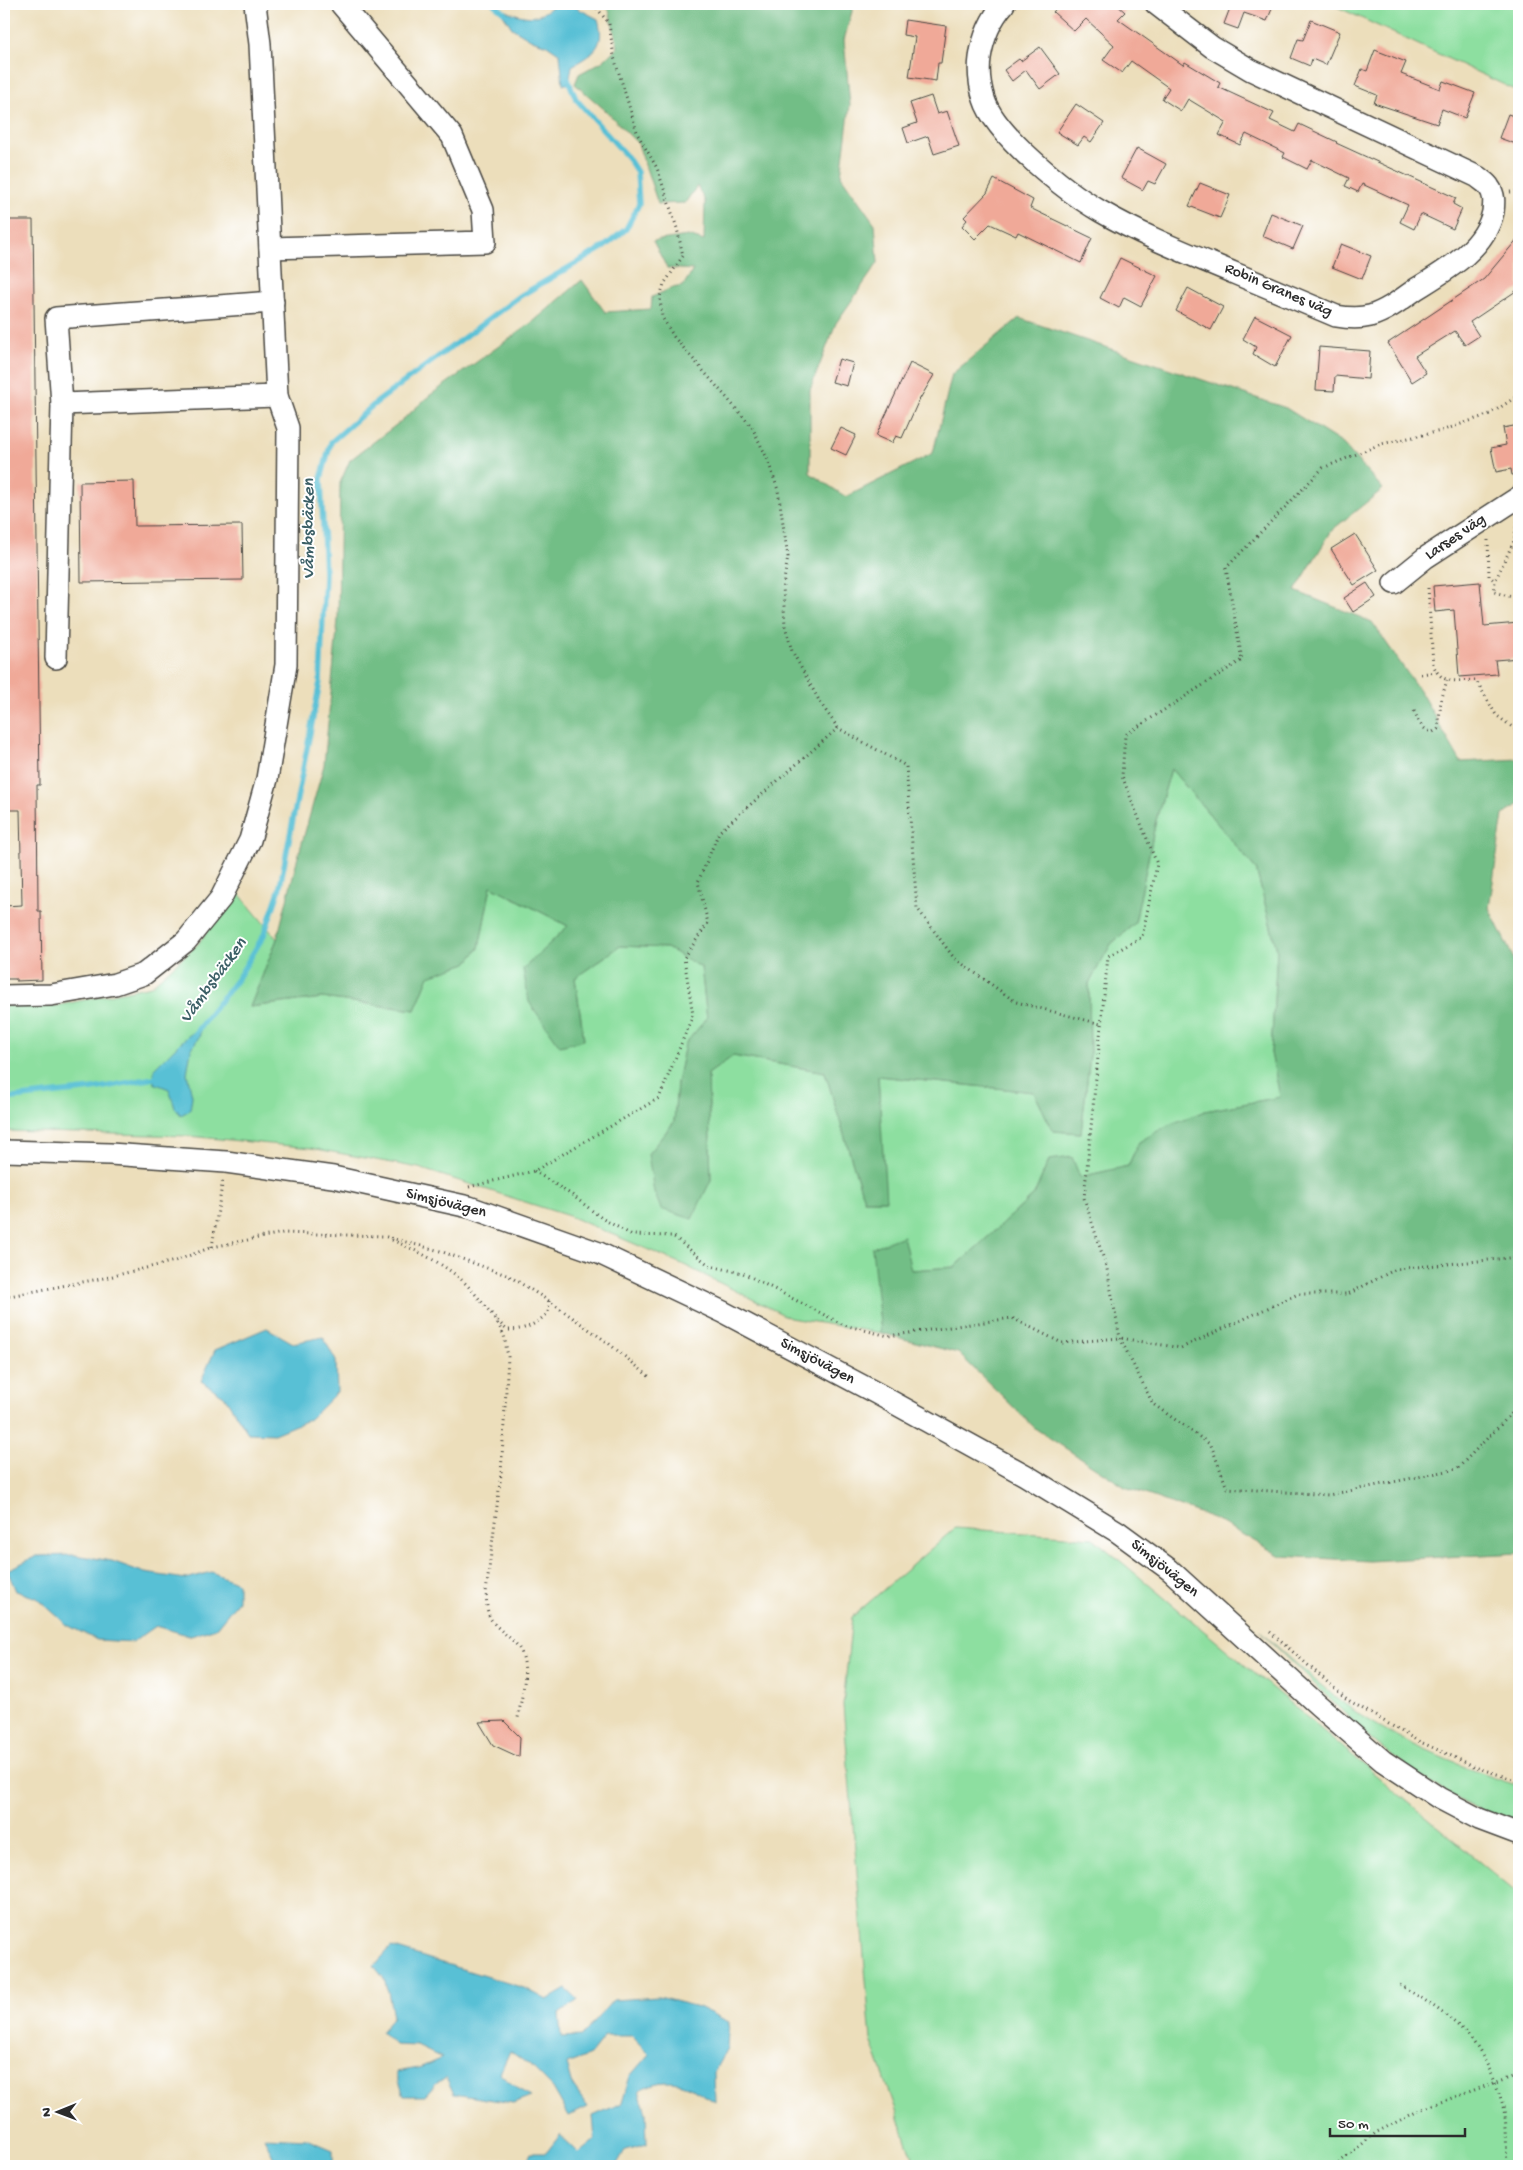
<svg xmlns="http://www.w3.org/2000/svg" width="1523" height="2170" viewBox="0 0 1523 2170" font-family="'Gochi Hand',sans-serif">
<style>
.green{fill:#8ddfa0;stroke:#5c8566}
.forest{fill:#72be86;stroke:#4e7458}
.water{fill:#58c0d5;stroke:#427680}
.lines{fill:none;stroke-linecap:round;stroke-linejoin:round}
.stream{stroke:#58c0d5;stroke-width:5.5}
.building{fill:#f0a998}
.street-casing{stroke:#484641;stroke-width:24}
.path{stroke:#484641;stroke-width:3;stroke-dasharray:1 4;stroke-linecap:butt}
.street{stroke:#fff;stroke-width:21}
.labels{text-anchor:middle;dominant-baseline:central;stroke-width:4;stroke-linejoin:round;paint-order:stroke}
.street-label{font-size:16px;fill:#2b2b2b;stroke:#fff}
.water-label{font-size:18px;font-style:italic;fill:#3b5f66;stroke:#fff}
</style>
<rect width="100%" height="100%" fill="#fff"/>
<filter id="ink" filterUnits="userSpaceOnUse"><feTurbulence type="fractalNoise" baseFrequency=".02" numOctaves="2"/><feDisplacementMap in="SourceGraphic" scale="10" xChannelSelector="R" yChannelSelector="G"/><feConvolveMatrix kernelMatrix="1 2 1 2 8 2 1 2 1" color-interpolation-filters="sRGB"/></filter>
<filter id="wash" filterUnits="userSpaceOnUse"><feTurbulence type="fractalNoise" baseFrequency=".0096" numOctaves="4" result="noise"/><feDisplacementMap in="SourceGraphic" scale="20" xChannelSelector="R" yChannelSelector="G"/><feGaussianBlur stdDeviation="1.12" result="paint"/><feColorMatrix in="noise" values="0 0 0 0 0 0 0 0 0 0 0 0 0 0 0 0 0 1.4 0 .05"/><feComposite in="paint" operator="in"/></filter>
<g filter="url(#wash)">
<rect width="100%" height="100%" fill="#ecdebb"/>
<g class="green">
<path d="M1331,4H1519V92L1511,88Z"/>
<path d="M1171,769L1256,869L1277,950L1271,1053L1281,1097L1205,1111L1139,1142L1128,1166L1080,1177L1049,1160L1034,1195L955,1267L911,1270L873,1248L881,1333L790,1318L682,1264L569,1216L419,1168L311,1148L189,1136L4,1131V1006H55L151,986L198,944L236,890L277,939L250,1007L322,998L415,1010L429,975L467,963L479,948L491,886L568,926L523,969L584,1039L575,978L620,946L667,948L701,967L707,1018L685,1044L677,1083L674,1122L648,1154L711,1180L708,1074L733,1056L825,1072L864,1200H885L878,1076L1034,1092L1053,1131L1081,1133L1090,1055L1089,983L1111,944L1135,923L1156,820Z"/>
<path d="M955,1528L1093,1538L1519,1895V2166H916L871,2040L843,1705L852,1617Z"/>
<path d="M1259,1630C1283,1652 1308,1675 1334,1696C1388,1738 1454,1765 1519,1786V1826L1462,1802L1415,1774L1371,1739Z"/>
</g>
<path class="forest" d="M602,4H854L844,40L850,105L841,176L875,224L878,263L836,323L810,390V473L846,497L933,453L952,374L1019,318L1286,408L1343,444L1383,489L1332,530L1295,591L1372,622L1421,693L1461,762L1519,759V804L1503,815L1489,908L1519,970V1553L1369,1561L1281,1556L1213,1518L1125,1487L1036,1429L958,1353L881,1333L872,1248L903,1236L911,1270L955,1267L1034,1195L1049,1160L1072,1157L1080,1177L1128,1166L1139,1142L1168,1125L1205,1111L1280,1097L1271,1053L1277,950L1256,869L1171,769L1156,820L1135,923L1111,944L1089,983L1090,1055L1081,1133L1053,1131L1034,1092L878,1076L886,1200H864L825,1072L733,1056L708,1074L711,1180L692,1219L661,1209L654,1192L648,1154L674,1122L677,1083L685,1044L707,1018L701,967L667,948L620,946L575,978L584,1040L560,1046L529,1002L523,969L568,926L491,886L479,948L467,963L429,976L415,1010L322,998L250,1007L277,939L296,864L324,765L338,620L340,483L350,460L400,422L429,396L534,321L582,280L605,312L651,309L652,297L672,288L683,286L693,270L667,268L653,241L688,236L704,241L705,201L697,186L685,203L658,204L638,144L604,109L575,84L579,74L603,61L618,47L609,10Z"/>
<g class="water">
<path d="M569,4L598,19C606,46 594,53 572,66L569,83L563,85L560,54L547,45L532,40L512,28L499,8C511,12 528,21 541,14C555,7 550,4 569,4Z"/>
<path d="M200,1026V1035L191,1050L187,1073L192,1096L190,1110L181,1115L175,1108L169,1089L154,1083V1069L180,1043Z"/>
<path d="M267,1328L293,1343L323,1337L336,1361L337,1392L310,1419L274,1434L248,1433L224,1396L201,1381L215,1350Z"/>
<path d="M75,1555L112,1561L145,1573L186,1579L211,1572L238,1583V1601L216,1628L191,1636L156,1626L133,1642L97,1640L67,1625L37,1598L16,1591L7,1570L37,1556Z"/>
<path d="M391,1947L527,1989L547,2000L566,1989L578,2000L559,2014L561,2037L582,2036L613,2000L658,1997L698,2007L729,2022L727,2048L714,2072L715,2102C687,2084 671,2074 639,2090L646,2113L647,2144L625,2150L616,2166H525L531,2153H546L560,2135L579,2153L595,2140L593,2116L622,2103L630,2076L649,2054L632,2036H605L590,2055L567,2064L573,2086L588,2107L569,2116L553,2088L533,2068L510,2051L500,2073L516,2088L531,2096L513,2103L454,2094L446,2077L436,2084L425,2096H404L396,2072L419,2068L442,2058L417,2046L395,2045L381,2032L393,2017L386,1981L374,1966Z"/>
<path d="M264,2137L307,2139L333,2150V2166H272L275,2161Z"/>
</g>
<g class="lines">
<g class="stream">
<path d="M494,4L504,12"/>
<path d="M196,1032L238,978L264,935L279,891L320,682L325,575L321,479L331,442L377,402L520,296L604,247L626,229L639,204L637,172L628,158L576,99L567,77"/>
<path d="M4,1099L93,1089L154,1078L158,1073"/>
</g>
</g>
<g id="blocks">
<g class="building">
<path d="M1060,4H1116L1125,12L1118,19L1183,65L1185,62L1220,83L1218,87L1274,113L1270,120L1295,132L1299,124L1337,142L1336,143L1456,198L1453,204L1462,209L1453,229L1421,214L1414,229L1400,222L1408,205L1362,184L1358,192L1345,186L1349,178L1312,160L1307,169L1283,157L1285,153L1246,134L1240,145L1219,135L1226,122L1188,99L1181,111L1162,99L1169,88L1131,61L1122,73L1103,60L1114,45L1086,19L1074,31L1053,12Z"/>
<path d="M1225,4H1274L1267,21L1244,13L1238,29L1224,24L1230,8Z"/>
<path d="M905,20L946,26L941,63H938L936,81L909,77L915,37L903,35Z"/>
<path d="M1311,20L1340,32L1326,65L1312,59L1310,66L1291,58L1298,39L1303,40Z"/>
<path d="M1040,47L1060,74L1040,89L1026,70L1012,81L1004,70L1019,59L1021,61Z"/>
<path d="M1375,50L1406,62L1401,74L1440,89L1443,81L1475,93L1465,118L1442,109L1437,124L1374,103L1377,95L1355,86L1362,69L1367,71Z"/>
<path d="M931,96L937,114L947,111L959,146L934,154L928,136L908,143L903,128L917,123L910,103Z"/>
<path d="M1076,104L1104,123L1091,142L1084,137L1078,145L1057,132Z"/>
<path d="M1508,114L1519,118V145L1499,138Z"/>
<path d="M1137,148L1166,164L1155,184L1148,181L1143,190L1121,178Z"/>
<path d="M994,179L1033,200L1030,208L1092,238L1081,263L1018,232L1016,236L990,224L975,239L962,226L967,220L964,217L987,193Z"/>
<path d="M1200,183L1230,195L1220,218L1189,206Z"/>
<path d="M1271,213L1303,226L1293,249L1262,236Z"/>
<path d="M4,220H33L40,785H37L38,911H41L42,980L16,981V979H4V906L22,905L20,810H4Z"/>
<path d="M1519,237V289L1470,322L1479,336L1465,345L1455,331L1415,356L1426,373L1412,382L1388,343L1484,279Z"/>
<path d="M1341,244L1371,256L1362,279L1332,267Z"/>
<path d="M1120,258L1157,276L1141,306L1124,297L1119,308L1100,298Z"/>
<path d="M1188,288L1223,307L1211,330L1176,311Z"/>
<path d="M1255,316L1292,335L1275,367L1253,354L1256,347L1243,339Z"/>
<path d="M1319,347L1370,351L1368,379L1335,376L1334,391L1316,390Z"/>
<path d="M839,359L853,363L847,386L832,382Z"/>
<path d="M910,363L934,375L918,402L902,438L896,436L892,443L876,436Z"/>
<path d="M1519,425V474L1512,475L1511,469L1496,472L1491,448L1506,445L1503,428Z"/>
<path d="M841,428L856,435L846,455L831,448Z"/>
<path d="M134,481L135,526L242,525L243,580L81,582L80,482Z"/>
<path d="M1355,534L1378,570L1354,585L1331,549Z"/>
<path d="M1480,582L1484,626L1519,623V658L1495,660L1497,674L1459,677L1454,610L1435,612L1433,586Z"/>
<path d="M1367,583L1376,597L1353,612L1344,598Z"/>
<path d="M504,1721L520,1737L519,1757L493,1745L479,1722Z"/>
</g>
</g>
</g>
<g filter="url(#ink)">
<use href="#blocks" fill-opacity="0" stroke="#484641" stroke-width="1"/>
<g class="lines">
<defs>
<g id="street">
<path d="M1004,4C990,20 983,37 980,58C978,72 980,86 984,99C995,135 1067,192 1100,211C1143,236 1189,254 1234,273C1268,287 1302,302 1336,316C1348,318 1358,319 1370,316C1387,311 1402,299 1416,289C1445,271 1485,249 1493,212C1494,203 1495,195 1489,187C1487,183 1481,180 1478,177L1251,70L1212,47L1156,4"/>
<path d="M270,248L485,242L483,210L452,136L341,4"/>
<path d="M273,302L56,318L62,404L277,396"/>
<path d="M1394,583L1425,558L1519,497"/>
<path d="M56,658L62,404"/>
<path d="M4,996L51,995L115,984L144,974L186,941L221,898L250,840L267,779L286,665L288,428L277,396L260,44L255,4"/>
<path d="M4,1151L110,1154L226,1162L333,1177L469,1207L599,1253L723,1312L876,1393L1025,1475L1118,1532L1170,1570L1318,1705L1383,1761L1439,1798L1479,1819L1519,1834"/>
</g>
</defs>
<use href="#street" class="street-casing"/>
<g class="path">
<path d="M518,4L532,6L536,4"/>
<path d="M594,4L609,24L614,57L638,135L657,168L677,228L683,256L664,284L660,297L662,317L674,337L752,427L767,458L778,490L788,557L783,586L785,626L792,651L821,704L838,728L906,766L917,908L954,958L1016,1002L1101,1024"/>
<path d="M1510,192L1519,191"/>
<path d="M1519,395L1490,414L1441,431L1381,444L1323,468L1226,568L1242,660L1125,735L1122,776L1157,864L1142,937L1108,956L1084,1198L1107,1269L1120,1338L1153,1404L1211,1445L1227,1488L1329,1495L1457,1469L1519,1406"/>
<path d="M1517,522L1514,541L1495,581L1494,592L1519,599"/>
<path d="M1488,540L1489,576L1495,581"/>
<path d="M1428,588L1433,664C1441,686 1457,680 1476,680L1496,715L1519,732"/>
<path d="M1421,674L1436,672"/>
<path d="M1414,711C1419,721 1421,730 1433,732L1438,729L1441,701L1447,680"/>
<path d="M534,1171L572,1195L603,1219L632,1235L673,1236L710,1266L743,1273L844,1325L888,1336L1012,1318L1062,1343L1120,1338L1181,1348L1298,1294H1348L1396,1269L1519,1257"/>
<path d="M469,1187L534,1171L659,1098L693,1015L684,958L708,923L698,882L719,832L838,728"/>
<path d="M392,1240C415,1250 437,1260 457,1276C476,1291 489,1314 507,1330C525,1330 535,1325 548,1313L549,1301"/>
<path d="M212,1247L223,1179"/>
<path d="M4,1297L109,1277L175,1261L212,1247L283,1233L383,1236L440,1251L509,1276L549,1301L607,1342L651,1378"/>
<path d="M495,1319L504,1335L508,1357L501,1474L486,1593C487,1603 486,1614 493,1622C503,1635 518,1640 523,1657C528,1677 521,1698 518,1718"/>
<path d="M1270,1632L1348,1700L1416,1740L1478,1768L1519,1781"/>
<path d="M1400,1985C1422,1998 1444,2012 1463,2030C1482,2048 1501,2090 1505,2116C1507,2132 1506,2150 1507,2166"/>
<path d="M1335,2166L1377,2132L1424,2108L1519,2074"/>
</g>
<use href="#street" class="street"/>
</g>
</g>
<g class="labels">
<g class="street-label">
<text transform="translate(1278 291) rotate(23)">Robin Granes väg</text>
<text transform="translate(1456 538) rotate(-34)">Larses väg</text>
<text transform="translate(446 1204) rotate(14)">Simsjövägen</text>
<text transform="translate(817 1362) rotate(28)">Simsjövägen</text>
<text transform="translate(1164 1569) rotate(39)">Simsjövägen</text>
</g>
<g class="water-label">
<text transform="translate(309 529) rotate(-90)">Våmbsbäcken</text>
<text transform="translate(214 981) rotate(-54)">Våmbsbäcken</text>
</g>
</g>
<rect width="1523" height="2170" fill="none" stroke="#fff" stroke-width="20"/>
<g transform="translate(58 2112) rotate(269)" stroke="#ffffff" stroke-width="4" paint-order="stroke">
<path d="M0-4L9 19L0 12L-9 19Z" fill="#2b2b2b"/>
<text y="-8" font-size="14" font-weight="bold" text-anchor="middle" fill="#2b2b2b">N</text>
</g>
<path d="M1330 2128v8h135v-8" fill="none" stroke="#2b2b2b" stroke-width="2.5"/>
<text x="1338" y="2128" font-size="15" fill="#2b2b2b" stroke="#ffffff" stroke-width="4" paint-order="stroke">50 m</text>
</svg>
